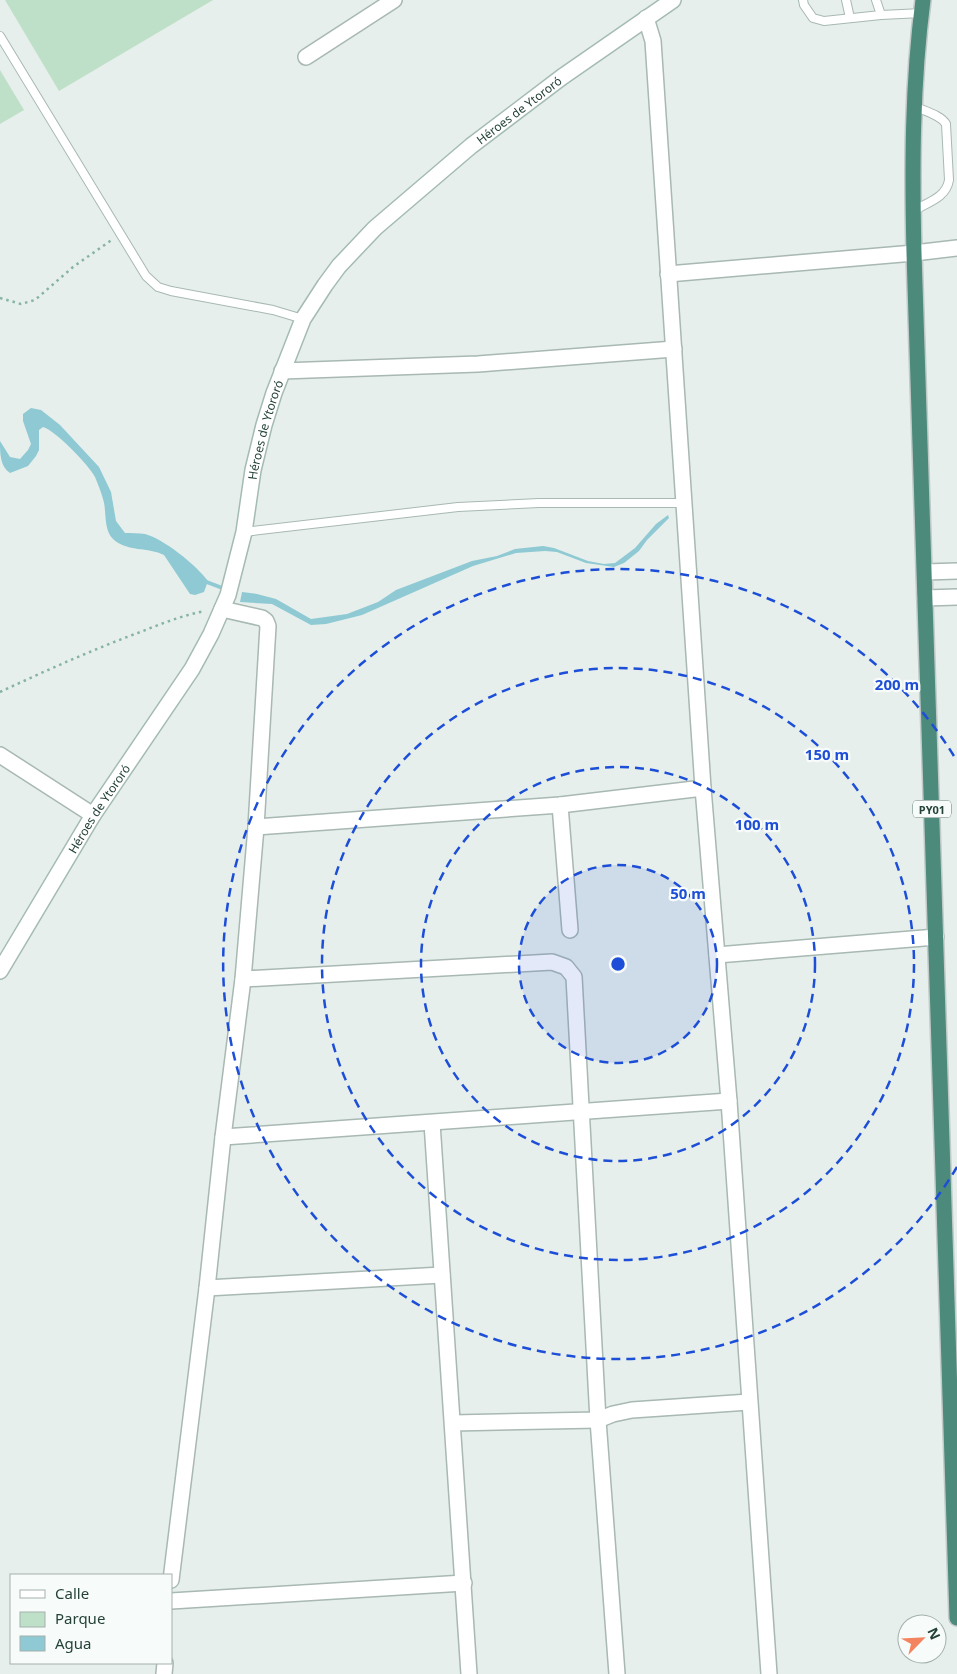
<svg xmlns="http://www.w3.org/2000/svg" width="957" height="1674" viewBox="0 0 957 1674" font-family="'Noto Sans',sans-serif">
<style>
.green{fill:#bfe0c8}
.water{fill:#8ec9d4}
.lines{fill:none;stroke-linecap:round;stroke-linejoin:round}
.stream{stroke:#8ec9d4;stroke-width:4}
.service-casing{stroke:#a8b8b2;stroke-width:10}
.minor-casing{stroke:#a8b8b2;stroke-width:18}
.secondary-casing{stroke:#a4bbb3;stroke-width:18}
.trunk-casing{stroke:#c2cac8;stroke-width:18}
.path{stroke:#86b3a5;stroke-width:2.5;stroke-dasharray:2.5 4;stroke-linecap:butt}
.service{stroke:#fff;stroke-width:8}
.minor{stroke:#fff;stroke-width:15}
.secondary{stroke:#fff;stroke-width:15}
.trunk{stroke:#4c8a7c;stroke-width:15}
.ring{fill:none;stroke:#1d4ed8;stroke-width:2.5;stroke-dasharray:9 6}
.labels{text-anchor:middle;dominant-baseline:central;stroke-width:4.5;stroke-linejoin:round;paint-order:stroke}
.shield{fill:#f7fbf9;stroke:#637a73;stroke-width:1}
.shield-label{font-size:11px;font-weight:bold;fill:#24423a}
.street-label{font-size:12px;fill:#24423a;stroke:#f7fbf9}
.centre{fill:#1d4ed8;stroke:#f7fbf9;stroke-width:2.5}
.ring-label{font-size:15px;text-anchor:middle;font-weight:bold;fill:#1d4ed8;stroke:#f7fbf9;stroke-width:4.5;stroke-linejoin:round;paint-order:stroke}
</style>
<rect width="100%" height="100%" fill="#e6efeb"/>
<g class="green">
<path d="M5,0H213L59,91Z"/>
<path d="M0,70L24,110L0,124Z"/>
</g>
<g class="water">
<path d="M31,408L41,410L60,425L99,467L111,492L116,521L125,533C131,533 139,533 145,534C164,539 196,565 208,581L204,592L195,595L190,594L164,555C149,547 126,552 113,539C103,529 107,511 103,499C101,492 98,484 95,477C89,465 55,430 43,427L39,430V450L36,456L28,466L10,473C0,466 0,454 0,441L10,457L20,459L28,450L31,444L23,421V414Z"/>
<path d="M668,515L669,518L647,540L639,551L624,563L614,567L586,563L557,552L545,551L516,553L473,566L362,615L326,624L311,625L272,604L240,602L242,592L257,594L276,599L311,619L347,614L378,602L396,590L472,561L497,556L515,549L543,546L554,548L588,561L604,564L615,563L635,548L656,524Z"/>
</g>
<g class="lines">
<path class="stream" d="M204,581L225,589"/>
<defs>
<g id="service">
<path d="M803,0L804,5L813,18L824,21L881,15L922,13"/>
<path d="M846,0L850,18"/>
<path d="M876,0L881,15"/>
<path d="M0,36L146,276L158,287L171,291L273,310L303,319"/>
<path d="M913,211C928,202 946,198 949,180L946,124C941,115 924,111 914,106"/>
<path d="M244,532L458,507L539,503H685"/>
</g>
<g id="minor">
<path d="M646,18L653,41L703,788L729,1101L769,1674"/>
<path d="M306,57L394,0"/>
<path d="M668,274L914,253L957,248"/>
<path d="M282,371L478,364L674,349"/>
<path d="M925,572L957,571"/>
<path d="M925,598L957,597"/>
<path d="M0,755L93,815"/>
<path d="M560,805L570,930"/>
<path d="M256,827L560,805L703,788"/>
<path d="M717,955L936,937"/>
<path d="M243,979L552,962L566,967L574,977L598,1420L617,1674"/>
<path d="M432,1123L469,1674"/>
<path d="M223,1137L729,1101"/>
<path d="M207,1288L442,1275"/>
<path d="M453,1423L598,1420L613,1414L632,1410L749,1402"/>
<path d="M171,1580L207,1288L223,1137L243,979L256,827L268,626L266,621L262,618L222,609"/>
<path d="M171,1601L464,1583"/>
<path d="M164,1674L165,1663"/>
</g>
<g id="secondary">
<path id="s1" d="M0,971L93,815L192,669L211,634L228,595L244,532L253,470L264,425L274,393L303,319L325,285L339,266L375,228L471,146L562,77L673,0"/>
</g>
<path id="trunk" d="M923,0C912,84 912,169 914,253L957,1618"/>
</defs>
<use href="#service" class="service-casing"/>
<use href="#minor" class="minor-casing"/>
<use href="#secondary" class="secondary-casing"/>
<use href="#trunk" class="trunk-casing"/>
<g class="path">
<path d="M0,298L21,304L35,300L73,267L113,239"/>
<path d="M0,692C47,670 94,649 143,631C163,623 184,615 205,611"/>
</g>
<use href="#service" class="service"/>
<use href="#minor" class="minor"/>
<use href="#secondary" class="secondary"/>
<use href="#trunk" class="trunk"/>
</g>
<circle cx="618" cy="964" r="99" fill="#1d4ed8" fill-opacity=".12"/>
<g class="ring">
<circle cx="618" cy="964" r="99"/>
<circle cx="618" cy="964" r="197"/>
<circle cx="618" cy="964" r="296"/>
<path d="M957 1167A395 395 0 1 1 957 761"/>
</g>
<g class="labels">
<rect class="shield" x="913" y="800.5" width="38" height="17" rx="4"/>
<g class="shield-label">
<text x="932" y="809">PY01</text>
</g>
<g class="street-label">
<text stroke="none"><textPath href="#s1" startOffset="1030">Héroes de Ytororó</textPath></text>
<text stroke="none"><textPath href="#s1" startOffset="610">Héroes de Ytororó</textPath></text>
<text stroke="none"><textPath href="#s1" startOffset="190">Héroes de Ytororó</textPath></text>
</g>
</g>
<circle cx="618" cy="964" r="8" class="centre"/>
<g class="ring-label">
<text x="897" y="690">200 m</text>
<text x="827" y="760">150 m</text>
<text x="757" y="830">100 m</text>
<text x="688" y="899">50 m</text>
</g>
<rect x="10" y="1574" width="162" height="90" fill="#f7fbf9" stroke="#a3b1ad"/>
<rect x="20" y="1590" width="25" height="8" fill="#ffffff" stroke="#a3b1ad"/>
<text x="55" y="1599" font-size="15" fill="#24423a">Calle</text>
<rect x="20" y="1612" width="25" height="15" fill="#bfe0c8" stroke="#a3b1ad"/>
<text x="55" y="1624" font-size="15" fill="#24423a">Parque</text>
<rect x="20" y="1636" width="25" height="15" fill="#8ec9d4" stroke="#a3b1ad"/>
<text x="55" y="1649" font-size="15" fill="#24423a">Agua</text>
<g transform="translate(922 1639) rotate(66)"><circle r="24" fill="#f7fbf9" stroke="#a3b1ad"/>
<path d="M0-4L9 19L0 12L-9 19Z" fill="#f4845f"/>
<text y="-8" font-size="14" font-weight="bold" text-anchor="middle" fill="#24423a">N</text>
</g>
</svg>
